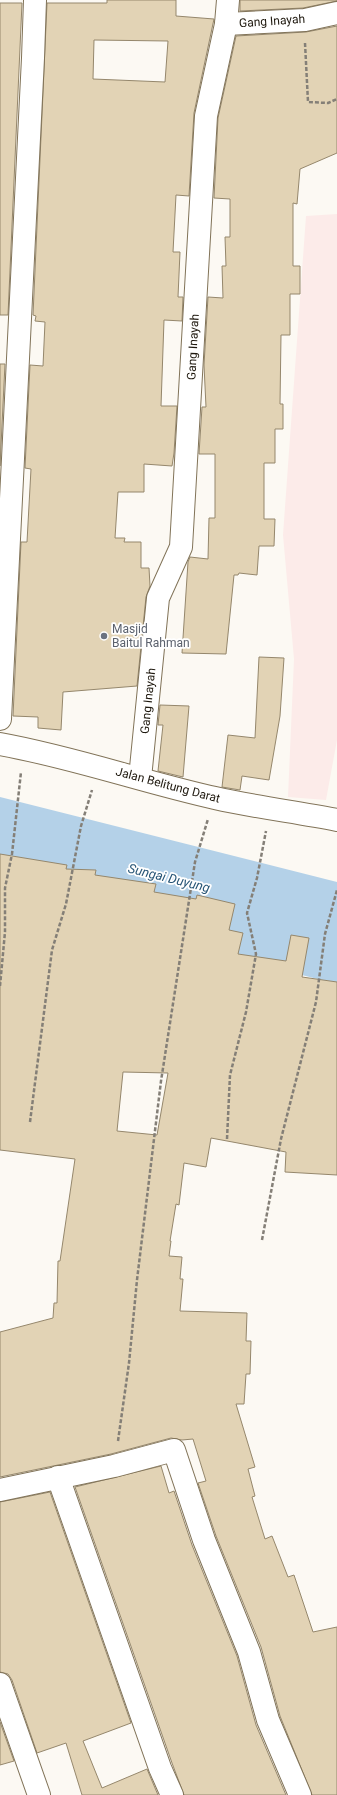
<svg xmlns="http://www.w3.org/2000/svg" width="337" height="1795" viewBox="0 0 337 1795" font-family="Roboto,sans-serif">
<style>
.industrial{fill:#fcebe9}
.water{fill:#b4d1e8}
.building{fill:#e2d3b5;stroke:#95876c;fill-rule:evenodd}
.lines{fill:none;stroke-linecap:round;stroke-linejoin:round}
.street-casing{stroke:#817358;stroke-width:24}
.primary-casing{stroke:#817358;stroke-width:24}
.path{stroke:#847f77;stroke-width:2.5;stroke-dasharray:4 2;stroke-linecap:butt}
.street{stroke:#fff;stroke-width:22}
.primary{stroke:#fff;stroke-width:22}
.worship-dot{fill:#6b7280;stroke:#fff;stroke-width:1.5}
.labels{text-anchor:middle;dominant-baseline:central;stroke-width:3.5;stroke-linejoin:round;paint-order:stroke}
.street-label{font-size:12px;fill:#1e180e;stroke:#fff}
.worship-label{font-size:12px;fill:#5b616d;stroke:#fff;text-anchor:start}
.water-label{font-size:13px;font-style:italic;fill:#275576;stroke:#fff}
</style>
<rect width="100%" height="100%" fill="#fcf9f3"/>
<path class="industrial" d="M337,214V740L326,800L288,797L294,659L283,535L306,216Z"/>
<path class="water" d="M0,797L337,882V984L0,898Z"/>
<g class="building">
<path d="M107,0H176V16L214,19L194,113L189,196L176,195L173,252H180L178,297H183L182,321L164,320L161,406H177L174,453L172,466L144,464V492H118L115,538H125L124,542H141V568H149L150,586L146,597L137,686L63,692L61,730L38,728V717L13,716L21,542H27L31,469L25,468L30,365L43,366L45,322L35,321L36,316L33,315L47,3H107ZM94,40L168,41L165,82L93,79Z"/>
<path d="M240,0H337V1L303,8L240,11Z"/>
<path d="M0,3H22L8,315H0Z"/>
<path d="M337,26V153L300,169L297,204L293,203V266H300V294H290V335H281L280,404H283V429H275V463H264V519H275L274,546H259L257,575L239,573L238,575H234L226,654L182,653L188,562L190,557L208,559L209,518H215V454H199L202,407H206L204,365L208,297L223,298L222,266H226L225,237H230V199L214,198L218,118L236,36L306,32Z"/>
<path d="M0,364H5L0,466Z"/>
<path d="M259,657L284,658L280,716L269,780L242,776L240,790L222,787L228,735L255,738Z"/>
<path d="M160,705L189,706L183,777L158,771L163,725H158Z"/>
<path d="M0,854L67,865L66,869L96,870L95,875L156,884L154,892L196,899L197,895L235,904L229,930L243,933L238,954L286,961L291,935L309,938L302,977L337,982V1175L285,1172L286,1152L211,1138L206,1167L184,1163L179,1205L176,1204L170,1241H171L169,1256L182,1257L180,1279H183L180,1311L247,1313L246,1341H251L250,1374H246L244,1404H236L255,1467L248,1469L255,1496L252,1497L265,1539L272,1536L288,1577L294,1575L313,1632L337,1627V1795H312L280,1716L261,1647L216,1536L198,1483L206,1481L193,1439L182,1440L171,1438L111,1454L0,1477V1332L53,1318L54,1303H57L58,1261H60L75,1159L0,1150ZM123,1072L168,1073L157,1135L117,1131Z"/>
<path d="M161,1466L169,1493L174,1491L192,1545L237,1656L256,1725L286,1795H184L172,1763L75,1487Z"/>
<path d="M50,1492L131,1723L83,1741L102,1788L147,1769L158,1795H82L66,1743L37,1753L12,1680L8,1674L0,1672V1502Z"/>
<path d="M0,1722L14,1761L0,1765Z"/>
</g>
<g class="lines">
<defs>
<g id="street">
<path d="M226,24L305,20L337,13"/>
<path d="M0,719L33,58L35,0"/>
<path d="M140,778L158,598L181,547L206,116L226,24L228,0"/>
<path d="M58,1477L160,1768L172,1795"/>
<path d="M0,1490L114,1466L174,1450L204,1540L249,1652L268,1720L300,1795"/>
<path d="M0,1684L39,1795"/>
</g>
<path id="primary" d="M0,744C73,757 143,782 215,798C255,807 296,812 337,820"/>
</defs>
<use href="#street" class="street-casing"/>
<use href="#primary" class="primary-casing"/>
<g class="path">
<path d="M305,43L308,102L328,103L337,99"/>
<path d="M0,986L5,932V888L12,854L21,772"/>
<path d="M30,1122L52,950L66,904L81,826L92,790"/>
<path d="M227,1139L230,1075L246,1012L256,954L247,913L257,878L266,831"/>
<path d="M262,1240L281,1139L316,1002L325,934L337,890"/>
<path d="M118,1441L129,1363L137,1280L161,1081L195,862L208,819"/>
</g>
<use href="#street" class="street"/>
<use href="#primary" class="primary"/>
</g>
<circle class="worship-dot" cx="104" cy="636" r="4"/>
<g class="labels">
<g class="street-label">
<text transform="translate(272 21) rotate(-4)">Gang Inayah</text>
<text transform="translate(193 347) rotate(-87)">Gang Inayah</text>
<text transform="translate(148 701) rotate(-84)">Gang Inayah</text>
<text transform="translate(168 785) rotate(15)">Jalan Belitung Darat</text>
</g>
<g class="worship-label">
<text x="112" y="629">Masjid<tspan x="112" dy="14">Baitul Rahman</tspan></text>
</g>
<g class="water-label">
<text transform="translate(169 878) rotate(14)">Sungai Duyung</text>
</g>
</g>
</svg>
